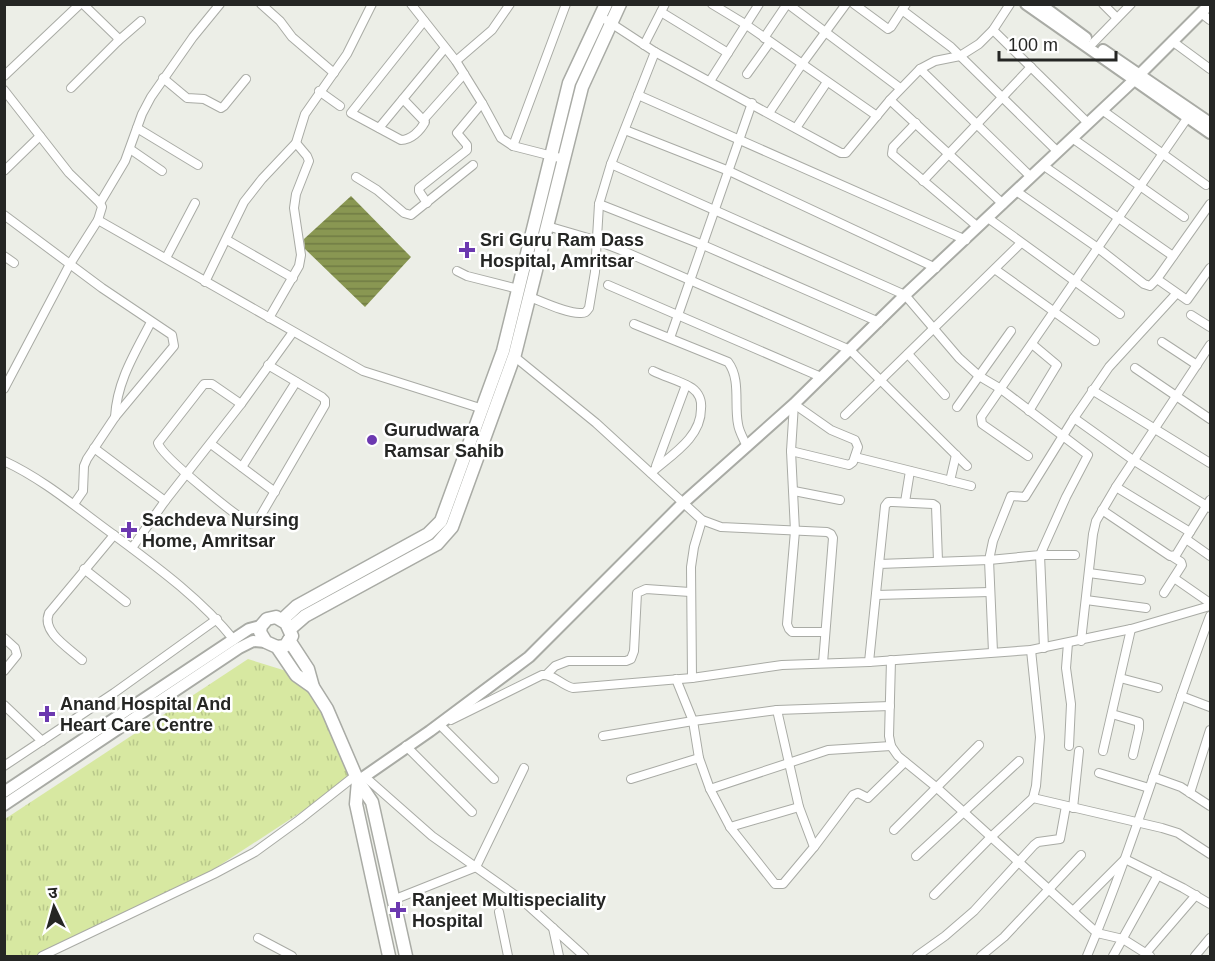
<svg xmlns="http://www.w3.org/2000/svg" width="1215" height="961" viewBox="0 0 1215 961" font-family="Helvetica,'Noto Sans Devanagari',sans-serif">
<style>
.grass{fill:url(#grass-tufts)}
.water{fill:url(#water-rules)}
.lines{fill:none;stroke-linecap:round;stroke-linejoin:round}
.street-casing{stroke:#a9aba5;stroke-width:10}
.secondary-casing{stroke:#a9aba5;stroke-width:14}
.primary-casing{stroke:#a9aba5;stroke-width:15}
.street{stroke:#fff;stroke-width:8}
.secondary{stroke:#fff;stroke-width:10}
.primary{stroke:#fff;stroke-width:12}
.poi-dot{fill:#6c39b0;stroke:#fff;stroke-width:2}
.labels{text-anchor:middle;dominant-baseline:central;stroke-width:5;stroke-linejoin:round;paint-order:stroke}
.poi-label{font-size:18px;font-weight:bold;fill:#252624;stroke:#fff;text-anchor:start}
</style>
<defs>
<pattern id="grass-tufts" width="24" height="20" patternUnits="userSpaceOnUse" patternTransform="scale(1.5)"><rect width="24" height="20" fill="#d7e8a1"/><path d="M3 7l-1-3M5 7V3M7 7l1-3M15 17l-1-3M17 17v-4M19 17l1-3" fill="none" stroke="#b8c78a"/></pattern>
<pattern id="water-rules" width="6" height="5" patternUnits="userSpaceOnUse" patternTransform="scale(1.5)"><rect width="6" height="5" fill="#899752"/><path d="M0 2.5h6" fill="none" stroke="#707b44"/></pattern>
</defs>
<rect width="100%" height="100%" fill="#eceee7"/>
<path class="grass" d="M248,659L296,674L325,707L350,780L205,875L42,956H5V819Z"/>
<path class="water" d="M351,196L411,257L365,307L305,249L304,239Z"/>
<g class="lines">
<defs>
<g id="street">
<path d="M261,4L280,21L292,37L334,73"/>
<path d="M411,4L456,61L482,103L501,138L513,146L564,159"/>
<path d="M712,4L745,24L877,116"/>
<path d="M788,4L900,88"/>
<path d="M854,4L888,29L891,27L906,4"/>
<path d="M1103,4L1117,18"/>
<path d="M902,10L951,47L1058,152"/>
<path d="M661,12L728,53"/>
<path d="M1201,13L1210,20"/>
<path d="M600,16L655,52L841,153H846L890,100L920,69L935,61L960,56L979,44L993,30L1010,4"/>
<path d="M993,30L1088,123"/>
<path d="M764,38L787,4"/>
<path d="M118,41L141,21"/>
<path d="M1172,41L1210,69"/>
<path d="M1093,43L1131,4"/>
<path d="M644,45L665,4"/>
<path d="M456,61L492,30L510,4"/>
<path d="M920,69L1031,177"/>
<path d="M747,74L770,42"/>
<path d="M4,76L80,4"/>
<path d="M163,78L187,98L204,99L221,108L224,106L246,79"/>
<path d="M710,81L759,4"/>
<path d="M71,88L118,41L117,37L83,4"/>
<path d="M4,90L69,173L100,203L102,207L98,220L363,371L483,409"/>
<path d="M319,91L340,106"/>
<path d="M638,95L966,240"/>
<path d="M403,99L425,122C420,131 411,140 401,140L351,113L424,21"/>
<path d="M890,100L1003,204"/>
<path d="M1102,110L1206,185"/>
<path d="M769,113L802,64L846,4"/>
<path d="M424,119L464,74"/>
<path d="M916,123L893,147L892,154L978,227"/>
<path d="M137,128L198,165"/>
<path d="M379,128L445,48"/>
<path d="M796,128L827,82"/>
<path d="M625,130L729,171L936,268"/>
<path d="M1072,138L1184,217"/>
<path d="M513,146L566,4"/>
<path d="M130,149L162,171"/>
<path d="M611,164L905,295L959,358L979,376L1001,389L1088,455L1066,497L1040,555L989,560L879,564L869,662"/>
<path d="M1044,166L1173,256"/>
<path d="M4,171L40,136"/>
<path d="M356,177L377,190L404,213L411,215L473,165"/>
<path d="M923,181L1031,67"/>
<path d="M1016,191L1098,248L1144,284L1150,286L1157,279"/>
<path d="M100,203L125,161L142,114L151,97L193,37L220,4"/>
<path d="M427,203L419,191V188L467,150V145L457,133L482,103"/>
<path d="M599,204L703,245L879,322"/>
<path d="M1210,204L1157,279L1187,300L1210,268"/>
<path d="M4,215L102,288L172,335L174,346L115,417L87,459L84,466L83,491L74,504"/>
<path d="M988,218L1120,314"/>
<path d="M547,226L595,240L621,250L850,350L967,466"/>
<path d="M227,240L293,278"/>
<path d="M4,256L14,263"/>
<path d="M166,258L195,203"/>
<path d="M996,270L1095,341"/>
<path d="M457,271L467,276L518,289"/>
<path d="M205,282L244,202L262,179L296,143L305,114L347,54L372,4"/>
<path d="M608,285L821,377"/>
<path d="M530,297C543,302 568,314 581,313C586,313 586,312 589,308L595,272L599,204L611,164L655,52"/>
<path d="M1191,315L1210,327"/>
<path d="M269,318L299,266L301,255L294,208L296,194L309,161L307,156L296,143"/>
<path d="M634,324L728,362C741,379 734,404 738,424C739,432 744,439 747,447"/>
<path d="M670,338L752,103"/>
<path d="M1162,342L1197,365"/>
<path d="M908,354L945,395"/>
<path d="M515,357L596,423L702,520L721,527L827,532L831,534L833,538L823,663"/>
<path d="M1135,368L1210,419"/>
<path d="M4,389L70,264L98,220"/>
<path d="M1092,390L1210,463"/>
<path d="M241,404L212,384H204L158,443C161,456 237,517 251,524L257,522L325,405V400L322,397L268,365"/>
<path d="M794,404L791,451L795,531L787,624L789,629L792,632H825"/>
<path d="M957,407L1011,331"/>
<path d="M1029,411L1057,365L1032,344"/>
<path d="M845,415L1021,243"/>
<path d="M115,417C117,381 135,353 151,322"/>
<path d="M1074,418L1133,460L1210,508"/>
<path d="M211,444L275,492"/>
<path d="M94,448L165,501"/>
<path d="M791,451L849,465L853,462L858,447L855,440L831,430L794,404"/>
<path d="M1028,456L982,424L981,417L1188,117"/>
<path d="M855,457L971,486"/>
<path d="M4,461C45,480 78,509 114,535C157,567 201,599 234,640"/>
<path d="M656,466L686,385"/>
<path d="M242,467L296,382"/>
<path d="M651,473C671,455 701,438 701,409C702,401 699,393 692,388C681,381 665,377 653,371"/>
<path d="M950,481L956,455"/>
<path d="M1116,487L1190,532L1210,500"/>
<path d="M794,491L840,500"/>
<path d="M905,502L910,471"/>
<path d="M1102,510L1170,556L1176,555L1190,532"/>
<path d="M1186,539L1210,556"/>
<path d="M132,548L165,501L241,404L293,332"/>
<path d="M879,564L885,506L888,502H893L933,504L936,506L938,561"/>
<path d="M84,569L126,602"/>
<path d="M1089,573L1141,580"/>
<path d="M1174,578L1210,603"/>
<path d="M1164,593L1182,565L1181,562L1173,557"/>
<path d="M876,595L990,592"/>
<path d="M1086,600L1146,608"/>
<path d="M4,638L15,648L17,655L4,671"/>
<path d="M1081,641L1093,534L1096,521L1116,487L1210,345"/>
<path d="M1068,643L1066,668L1071,704L1069,746"/>
<path d="M1044,648L1040,555H1075"/>
<path d="M993,652L989,560L993,541L1011,496L1025,497L1074,418L1109,367L1176,294"/>
<path d="M82,660C69,648 41,632 49,613L114,535"/>
<path d="M891,660L889,736L891,746L898,756L936,787L1097,933L1123,939L1150,956"/>
<path d="M547,674L555,666L568,661H626L631,659L634,651L637,593L646,589L690,592"/>
<path d="M692,678L691,567L694,547L702,520"/>
<path d="M1120,678L1158,688"/>
<path d="M676,679L693,721L699,758L710,789L828,750L891,746"/>
<path d="M1181,696L1210,707"/>
<path d="M4,705L42,741"/>
<path d="M1112,714L1139,722V729L1133,755"/>
<path d="M451,720L542,675C554,674 561,685 573,688L692,678L782,665L869,662L1031,650L1131,629L1210,606"/>
<path d="M440,725L494,779"/>
<path d="M603,736L693,721L777,710L890,706"/>
<path d="M406,746L472,812"/>
<path d="M1103,751L1131,629"/>
<path d="M4,766L114,693L217,619"/>
<path d="M1099,773L1149,788"/>
<path d="M364,776L432,836L522,900L584,956"/>
<path d="M1153,777L1181,787L1210,806"/>
<path d="M631,779L699,758"/>
<path d="M710,789L730,827L775,884H783L814,847L799,807L777,710"/>
<path d="M1190,793L1210,730"/>
<path d="M1033,798L1162,828L1178,833L1210,854"/>
<path d="M1073,808L1079,751"/>
<path d="M730,827L799,807"/>
<path d="M894,830L979,745"/>
<path d="M814,847L853,795L858,793L868,798L905,762"/>
<path d="M916,856L1019,761"/>
<path d="M934,895L991,837L1033,798L1036,786L1040,737L1031,650"/>
<path d="M393,900L476,867L524,768"/>
<path d="M1073,911L1125,859L1183,888L1210,904"/>
<path d="M499,912L508,956"/>
<path d="M553,928L559,956"/>
<path d="M258,938L292,956"/>
<path d="M1146,953L1196,895"/>
<path d="M42,956L214,874L255,852L299,820L356,775"/>
<path d="M917,956L945,936L974,911L1034,845L1038,842L1060,839L1066,806"/>
<path d="M981,956L1004,937L1081,855"/>
<path d="M1087,956C1134,845 1167,729 1210,616"/>
<path d="M1113,956L1158,875"/>
<path d="M1195,956L1210,938"/>
</g>
<g id="secondary">
<path d="M1026,4L1210,133"/>
<path d="M1040,4L1086,38"/>
<path d="M1103,50L1210,123"/>
<path d="M358,781L430,731L529,657L683,503L794,404L905,295L1133,81L1210,4"/>
<path d="M4,792L249,629L261,626"/>
<path d="M4,805L239,648L253,641L266,642"/>
</g>
<g id="primary">
<path d="M282,620L297,606L428,534L441,521L503,351L569,83L606,4"/>
<path d="M290,629L305,616L437,544L452,527L515,354L582,87L620,4"/>
<path d="M289,640L308,669L313,687L327,709L358,781L372,802L406,956"/>
<path d="M277,647L285,646L292,636L286,623L276,617L267,619L261,626L260,632L266,642L277,647L296,675L313,687"/>
<path d="M358,781L356,804L389,956"/>
</g>
</defs>
<use href="#street" class="street-casing"/>
<use href="#secondary" class="secondary-casing"/>
<use href="#primary" class="primary-casing"/>
<use href="#street" class="street"/>
<use href="#secondary" class="secondary"/>
<use href="#primary" class="primary"/>
</g>
<g class="poi-dot">
<path d="M464 241h6v6h6v6h-6v6h-6v-6h-6v-6h6z"/>
<circle cx="372" cy="440" r="6"/>
<path d="M126 521h6v6h6v6h-6v6h-6v-6h-6v-6h6z"/>
<path d="M44 705h6v6h6v6h-6v6h-6v-6h-6v-6h6z"/>
<path d="M395 901h6v6h6v6h-6v6h-6v-6h-6v-6h6z"/>
</g>
<g class="labels">
<g class="poi-label">
<text x="480" y="240">Sri Guru Ram Dass<tspan x="480" dy="21">Hospital, Amritsar</tspan></text>
<text x="384" y="430">Gurudwara<tspan x="384" dy="21">Ramsar Sahib</tspan></text>
<text x="142" y="520">Sachdeva Nursing<tspan x="142" dy="21">Home, Amritsar</tspan></text>
<text x="60" y="704">Anand Hospital And<tspan x="60" dy="21">Heart Care Centre</tspan></text>
<text x="412" y="900">Ranjeet Multispeciality<tspan x="412" dy="21">Hospital</tspan></text>
</g>
</g>
<rect width="1215" height="961" fill="none" stroke="#252624" stroke-width="12"/>
<g transform="translate(54 907) rotate(355)" stroke="#ffffff" stroke-width="4.5" paint-order="stroke">
<path d="M0-4.5L10 22L0 15L-10 22Z" fill="#252624"/>
<text y="-9" font-size="16" font-weight="bold" text-anchor="middle" fill="#252624">उ</text>
</g>
<path d="M999 51v9h117v-9" fill="none" stroke="#252624" stroke-width="3"/>
<text x="1008" y="51" font-size="18" fill="#252624" stroke="#ffffff" stroke-width="4.5" paint-order="stroke">100 m</text>
</svg>
